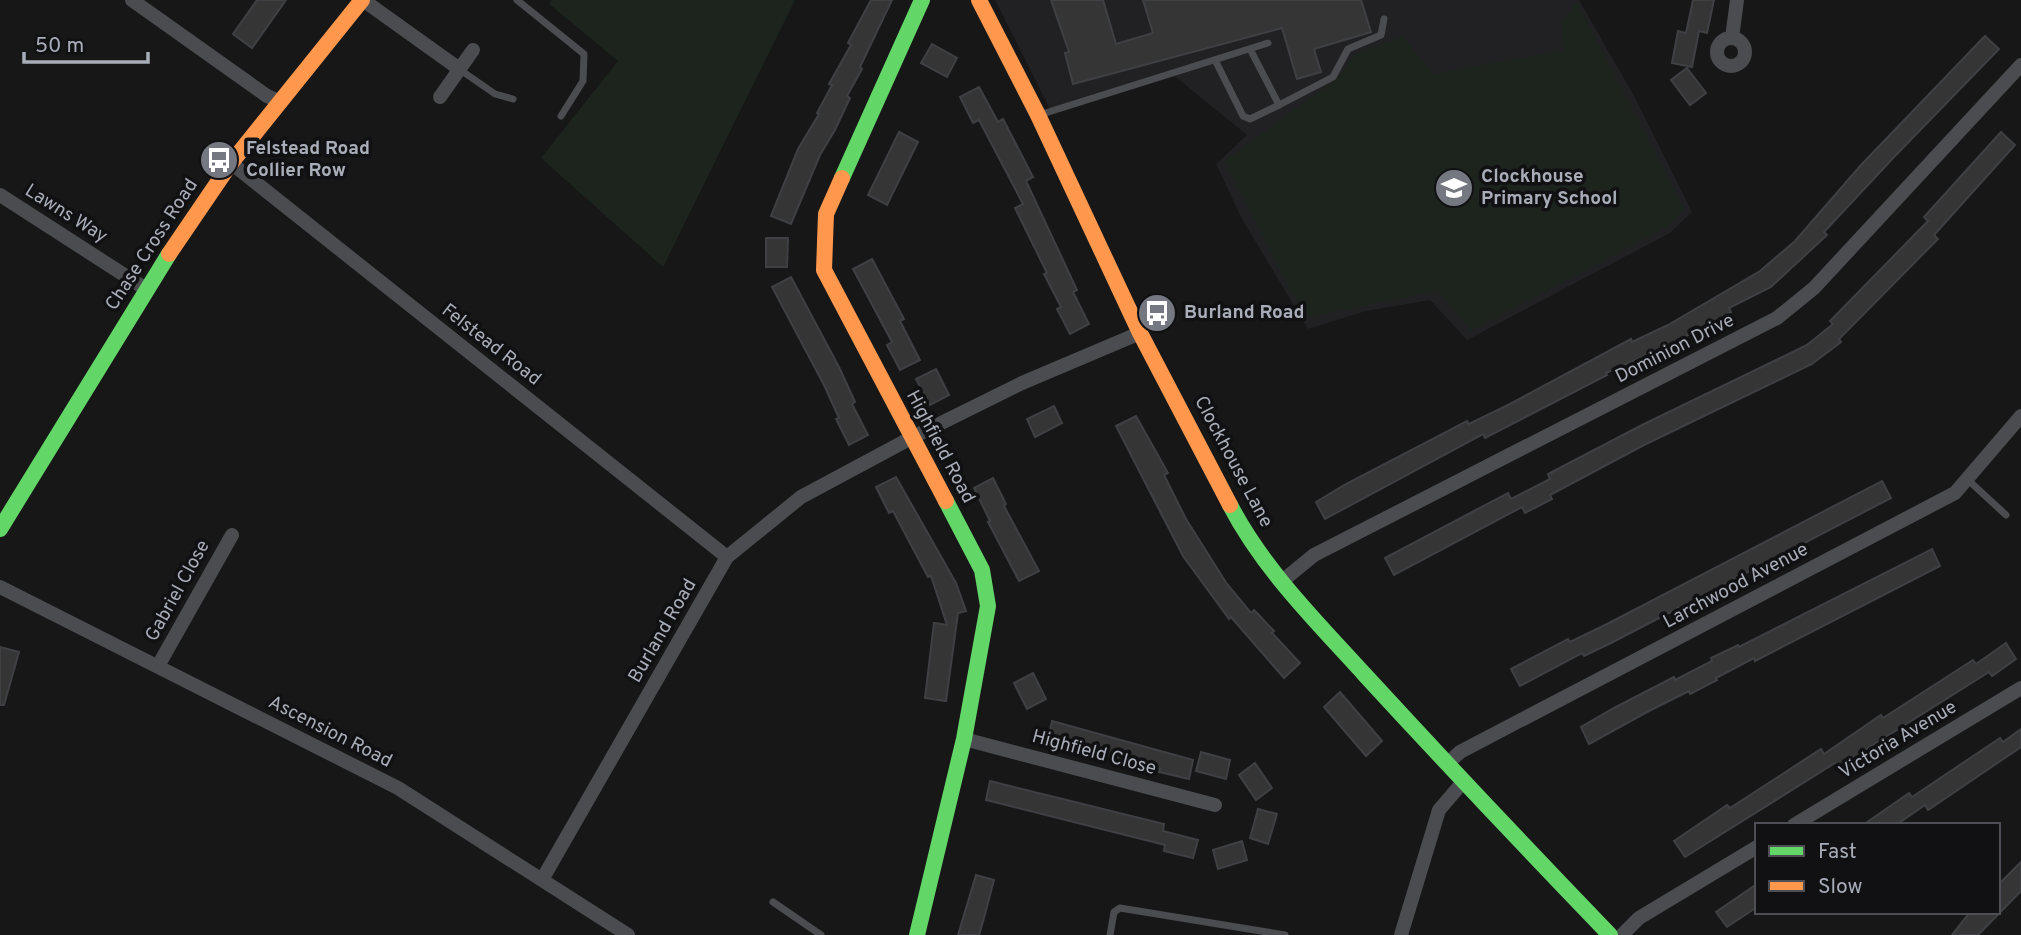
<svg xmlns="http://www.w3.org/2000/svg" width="2021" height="935" viewBox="0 0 2021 935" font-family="Overpass,sans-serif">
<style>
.built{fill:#212123}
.green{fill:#1d241e}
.building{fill:#353536;stroke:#3f4043;stroke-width:2}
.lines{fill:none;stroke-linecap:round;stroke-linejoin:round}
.lane{stroke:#4b4c50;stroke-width:7}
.street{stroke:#4b4c50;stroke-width:14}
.fast{stroke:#63d668;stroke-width:16}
.slow{stroke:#ff974d;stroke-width:16}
.labels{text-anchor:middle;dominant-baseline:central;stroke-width:7;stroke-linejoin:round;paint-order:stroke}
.poi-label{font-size:19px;font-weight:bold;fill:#a8adb8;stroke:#111113;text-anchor:start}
.street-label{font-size:19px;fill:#a8adb8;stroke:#111113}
</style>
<rect width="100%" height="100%" fill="#171717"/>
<path class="built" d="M995,0H1579L1633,94L1692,212L1670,233L1467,340L1430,300L1366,311L1308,329L1242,219L1216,164L1247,135L1172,74L1052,113Z"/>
<g class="green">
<path d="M552,0H795L663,267L541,158L618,61L549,4Z"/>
<path d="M1577,2L1684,209L1667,227L1471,331L1438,291L1305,318L1224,161L1338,78L1353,55L1403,36L1433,74L1564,50L1561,21Z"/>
</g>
<g class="building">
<path d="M257,0H286L252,48L233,34Z"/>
<path d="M871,0H892L860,67L862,69L847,96L850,98L835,130L820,155L791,224L771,216L798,149L819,114L817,113L832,85L829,84L851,45L848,43Z"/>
<path d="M1051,0H1103L1116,44L1153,33L1143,0H1361L1371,32L1314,49L1321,72L1297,79L1282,28L1073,84L1065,53L1069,52Z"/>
<path d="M1693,0H1714L1707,33L1699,31L1692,67L1672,63L1678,31L1686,33Z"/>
<path d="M1985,36L1999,49L1895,156L1824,232L1827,235L1771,287L1729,308L1731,312L1671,344L1606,373L1607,375L1485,438L1483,434L1325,519L1316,502L1344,485L1467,421L1469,424L1510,404L1631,339L1632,342L1668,325L1760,271L1795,241L1861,165Z"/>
<path d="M932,44L957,58L947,77L921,63Z"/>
<path d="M1687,68L1706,93L1690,105L1671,80Z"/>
<path d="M979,87L998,122L1003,119L1033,177L1026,181L1077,290L1073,292L1089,324L1070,334L1057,309L1061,307L1044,274L1047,273L1015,208L1023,204L979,120L973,123L960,97Z"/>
<path d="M899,132L918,142L887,205L868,195Z"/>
<path d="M2001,132L2015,145L1934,235L1938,239L1839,339L1841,342L1812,364L1644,445L1550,495L1552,499L1525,513L1522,507L1394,575L1385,558L1508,493L1511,499L1550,479L1548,474L1642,425L1807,345L1833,324L1830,321L1928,221L1924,217Z"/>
<path d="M766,238H788L787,267H766Z"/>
<path d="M872,259L904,319L900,321L920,360L900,370L887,345L892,342L853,269Z"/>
<path d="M791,277L840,369L855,402L852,404L868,435L849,445L836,419L839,418L824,385L772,287Z"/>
<path d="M936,369L949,395L930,405L916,379Z"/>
<path d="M1054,406L1062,423L1035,437L1027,419Z"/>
<path d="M1136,416L1168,473L1164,475L1186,519L1227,584L1251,613L1254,610L1274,631L1272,633L1300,663L1284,678L1231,617L1229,619L1183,556L1116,426Z"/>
<path d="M896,477L956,583L966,611L958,613L946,701L925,698L934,623L947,625L931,576L928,577L893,511L889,513L876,487Z"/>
<path d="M993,478L1006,504L1004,506L1039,571L1019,581L988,522L990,521L974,488Z"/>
<path d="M1882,481L1891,498L1611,643L1584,656L1582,653L1520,686L1511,669L1568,639L1570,642L1609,623Z"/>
<path d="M1932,549L1940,566L1755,661L1754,658L1716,678L1717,680L1690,694L1689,691L1649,711L1589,744L1581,727L1614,708L1674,677L1675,680L1712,661L1711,658L1738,645L1739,647Z"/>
<path d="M2006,643L2016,659L1992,676L1989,672L1838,767L1835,763L1685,857L1674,841L1727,805L1730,808L1821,749L1824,754L1881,715L1883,718L1973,660L1976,664Z"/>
<path d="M0,647L19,652L4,705H0Z"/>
<path d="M1033,673L1046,699L1027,709L1014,683Z"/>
<path d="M1340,692L1382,741L1366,756L1324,707Z"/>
<path d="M1052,721L1193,760L1189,779L1159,772L1160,769L1048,740Z"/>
<path d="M2021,729V747L1928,810L1925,805L1896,825H1863L1909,793L1912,797L2000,738L2003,742Z"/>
<path d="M1201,752L1230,760L1226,779L1196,771Z"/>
<path d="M1255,763L1272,788L1256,800L1239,775Z"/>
<path d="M990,781L1164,824L1163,831L1198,840L1193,858L1164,851L1165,845L986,800Z"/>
<path d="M1258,809L1277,814L1268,844L1250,838Z"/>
<path d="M1242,841L1247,860L1218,869L1213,850Z"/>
<path d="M2021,862V891L1978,935H1952L1970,912H1998V885Z"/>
<path d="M976,875L994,880L984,918L979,935H958Z"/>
<path d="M1757,884V907L1727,927L1716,912Z"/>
</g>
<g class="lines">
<g class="lane">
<path d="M517,0L584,54L583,81L561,116"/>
<path d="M1215,60L1243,116L1250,119L1279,105L1250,49"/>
<path d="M459,69L495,94L513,99"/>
<path d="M1279,105L1333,77L1348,49L1381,35L1384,19"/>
<path d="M1039,115L1268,43"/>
<path d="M1967,479L2006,515"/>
<path d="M773,902L821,935"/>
<path d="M1110,935L1114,912L1120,908L1285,935"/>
</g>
<g class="street">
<path d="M132,0L267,96L281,102"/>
<path d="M363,0L458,68"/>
<circle cx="1731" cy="52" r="14"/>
<path d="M1732,38L1737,0"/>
<path d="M440,97L473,50"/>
<path d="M231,163L727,557"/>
<path d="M0,195L146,289"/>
<path d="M1281,582L1314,555L1777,318L1814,288L2021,65"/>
<path d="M0,587L398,788L628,935"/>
<path d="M158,666L232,535"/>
<path d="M964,739L1215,805"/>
<path d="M1447,764L1460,752L1955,493L2021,416"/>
<path d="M1794,825L2021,688"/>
<path d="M543,878L727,557L801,497L911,438L1022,383L1140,333"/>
<path d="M1401,935L1439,810L1463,782"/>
<path d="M1622,935L1639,918L1757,847"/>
</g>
<g class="fast">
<path d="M842,178L922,0"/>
<path d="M1230,505C1264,570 1316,621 1365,675C1446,763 1527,849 1610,935"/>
<path d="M0,529L169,254"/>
<path d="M917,935L964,739L988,606L982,570L946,501"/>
</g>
<g class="slow">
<path d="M979,0L1038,115L1140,333L1230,505"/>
<path d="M842,178L826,214L824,270L946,501"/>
<path d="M169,254L231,163L362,0"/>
</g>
</g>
<defs>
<symbol id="bus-disc" viewBox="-11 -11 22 22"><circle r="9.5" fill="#757880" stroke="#111113"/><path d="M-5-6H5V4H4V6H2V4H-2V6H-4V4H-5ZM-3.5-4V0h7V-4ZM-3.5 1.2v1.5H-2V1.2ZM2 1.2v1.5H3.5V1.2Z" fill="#fff"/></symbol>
<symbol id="school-disc" viewBox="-11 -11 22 22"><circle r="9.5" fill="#757880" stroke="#111113"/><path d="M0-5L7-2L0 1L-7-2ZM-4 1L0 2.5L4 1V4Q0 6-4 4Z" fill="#fff"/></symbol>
</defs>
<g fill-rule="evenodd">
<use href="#bus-disc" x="197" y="138" width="44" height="44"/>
<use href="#school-disc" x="1432" y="166" width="44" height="44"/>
<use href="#bus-disc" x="1135" y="291" width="44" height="44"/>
</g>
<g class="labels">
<g class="poi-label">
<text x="246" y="149">Felstead Road<tspan x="246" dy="22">Collier Row</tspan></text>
<text x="1481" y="177">Clockhouse<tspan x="1481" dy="22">Primary School</tspan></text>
<text x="1184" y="313">Burland Road</text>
</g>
<g class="street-label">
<text transform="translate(66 214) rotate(32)">Lawns Way</text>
<text transform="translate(152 245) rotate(-57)">Chase Cross Road</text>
<text transform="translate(491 345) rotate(38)">Felstead Road</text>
<text transform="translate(1675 349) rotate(-27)">Dominion Drive</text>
<text transform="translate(940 447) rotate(62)">Highfield Road</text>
<text transform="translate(1233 462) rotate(62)">Clockhouse Lane</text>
<text transform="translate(1736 586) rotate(-28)">Larchwood Avenue</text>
<text transform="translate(178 591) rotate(-61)">Gabriel Close</text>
<text transform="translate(663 631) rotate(-60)">Burland Road</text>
<text transform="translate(330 732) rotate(27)">Ascension Road</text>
<text transform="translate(1898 740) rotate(-31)">Victoria Avenue</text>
<text transform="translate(1094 753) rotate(15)">Highfield Close</text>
</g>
</g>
<rect x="1755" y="823" width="245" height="91" fill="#111113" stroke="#4d4f55" stroke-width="2"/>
<rect x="1769" y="846" width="35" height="10" fill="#63d668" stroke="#4d4f55" stroke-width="2"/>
<text x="1818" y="858" font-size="21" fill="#a8adb8">Fast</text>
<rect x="1769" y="881" width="35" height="10" fill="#ff974d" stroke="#4d4f55" stroke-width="2"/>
<text x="1818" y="893" font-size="21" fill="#a8adb8">Slow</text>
<path d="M24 52v10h124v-10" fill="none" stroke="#a8adb8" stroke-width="3.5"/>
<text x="35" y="52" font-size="21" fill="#a8adb8" stroke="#111113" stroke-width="5" paint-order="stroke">50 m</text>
</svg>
